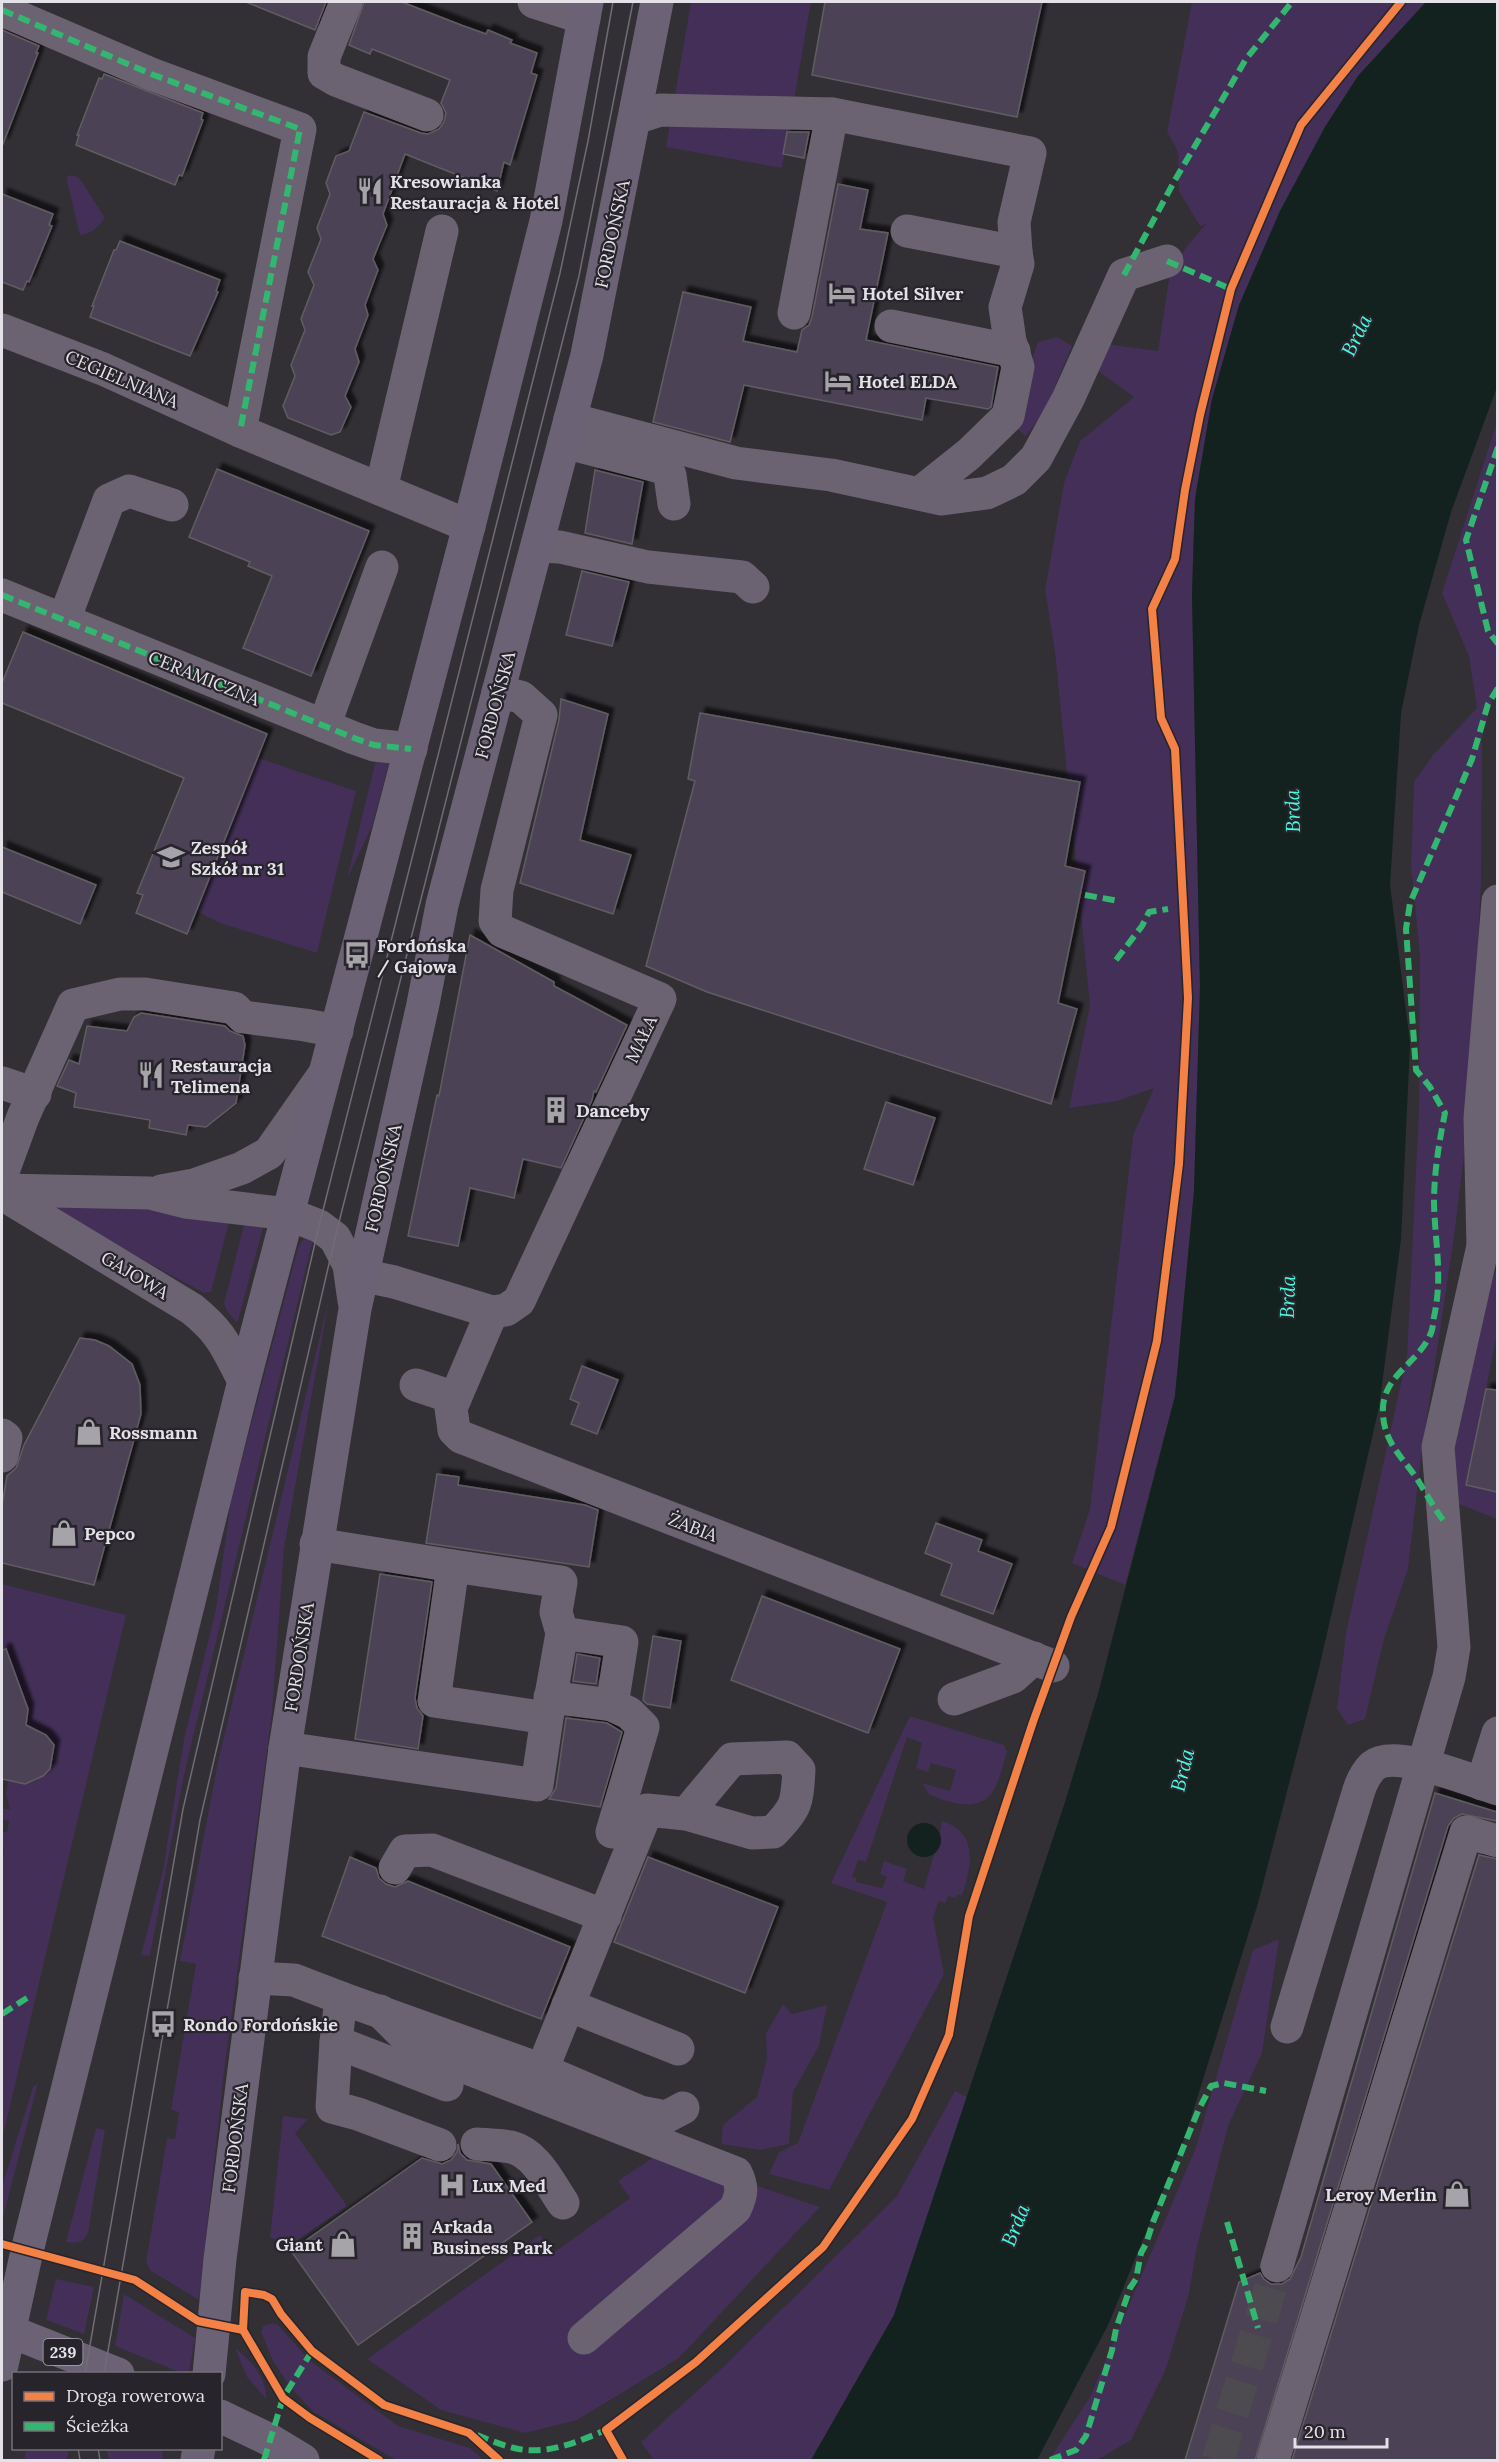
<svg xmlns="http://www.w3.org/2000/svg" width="1499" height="2462" viewBox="0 0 1499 2462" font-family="Lora,serif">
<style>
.green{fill:#432f57}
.water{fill:#13211f}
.building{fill:#4c4354;stroke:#605d62;stroke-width:1.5;filter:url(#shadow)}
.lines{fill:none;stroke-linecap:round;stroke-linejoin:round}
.minor-tunnel{stroke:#4d4a50;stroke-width:33;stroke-dasharray:33 16;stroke-linecap:butt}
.minor{stroke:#6b6372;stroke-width:33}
.major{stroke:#6c6275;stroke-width:33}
.tram{stroke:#716b76;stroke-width:1.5}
.quiet{stroke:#33b770;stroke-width:6;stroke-dasharray:12 6;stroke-linecap:butt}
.cycleway-casing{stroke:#28242c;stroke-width:11}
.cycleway{stroke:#f48246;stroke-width:8}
.labels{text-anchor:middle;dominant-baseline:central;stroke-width:4.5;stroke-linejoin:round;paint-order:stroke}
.shield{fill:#28242c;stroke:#aca9b0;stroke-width:1.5}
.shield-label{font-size:16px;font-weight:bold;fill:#e4e2e8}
.poi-label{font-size:18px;font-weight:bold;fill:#e4e2e8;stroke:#28242c;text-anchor:start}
.street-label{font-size:18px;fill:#e4e2e8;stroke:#28242c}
.water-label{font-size:20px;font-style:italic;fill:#44fcdf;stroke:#28242c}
</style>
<defs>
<filter id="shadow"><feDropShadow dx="5.5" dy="-5.5" stdDeviation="1.5" flood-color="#0009"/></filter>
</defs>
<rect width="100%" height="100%" fill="#322f35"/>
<g class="green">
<path d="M691,2H811L782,168L666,147Z"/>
<path d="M1192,2H1426L1358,76L1325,127L1280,211L1212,399L1195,499L1192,595L1200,987L1194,1191L1175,1396L1125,1585L1072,1563L1090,1509L1133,1135L1154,1088L1117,1101L1069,1108L1090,1005L1055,652L1045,590L1064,483L1080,441L1134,397L1097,370L1106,344L1158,351L1170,273L1187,246L1206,224L1200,226L1179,191L1178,152L1167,132Z"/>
<path d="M71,175L78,177L82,182L105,218C98,227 92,234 80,235L66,177Z"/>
<path d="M1057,337L1072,346L1043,415L1025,436L1017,428L1029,367L1038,342Z"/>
<path d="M1497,422V682L1482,738L1481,881L1471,1098L1454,1237L1421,1457L1408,1569L1384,1639L1365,1719L1348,1725L1337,1709L1346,1633L1407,1356L1419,1109L1420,955L1411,866L1414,782L1433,755L1477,708L1469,656L1442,593Z"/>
<path d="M377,755L389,763L372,826L347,879Z"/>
<path d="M258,758L356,791L317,953L220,923L196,911Z"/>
<path d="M28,1193L226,1220L228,1226L211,1292L204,1293L193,1287L25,1196Z"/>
<path d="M244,1225L262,1226L263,1228L238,1321H235L226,1309L224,1303Z"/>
<path d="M304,1238L313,1239L184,1775L150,1956L141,1955L163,1870L184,1739L216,1609L231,1500L298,1248Z"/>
<path d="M1497,1269V1334L1467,1485L1497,1492V1519L1459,1504L1453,1452L1492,1277Z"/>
<path d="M330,1294L284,1548L272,1713L224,2072L199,2300L151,2271L146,2262L167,2138L175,2139L179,2112L171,2110L196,1964L180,1961L218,1762Z"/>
<path d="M2,1584L126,1615L2,2140V1862L4,1850L2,1849V1832H7L9,1821L2,1820L3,1809H10L6,1794L8,1780C42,1788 49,1775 54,1745L46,1735L25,1727L17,1680L2,1676Z"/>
<path d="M910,1716L1004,1745L1007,1752C998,1782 994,1812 955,1803C946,1801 936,1798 929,1794L922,1783L950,1791L956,1770L931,1763L928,1772L916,1768L922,1743L907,1737L866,1862L858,1860L852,1877L856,1878V1882L882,1888L887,1877L880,1874L884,1861L907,1869L903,1881L924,1889L934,1854L937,1852L942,1821C980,1833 971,1867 962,1896L958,1894L956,1898L948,1896L945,1903L939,1901L933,1917L944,1974L829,2190L769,2174L779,2152L798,2143L887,1902L831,1883Z"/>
<path d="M1279,1939L1262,2053L1228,2126L1196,2251L1189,2294L1165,2371L1131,2440L1097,2460H1049L1090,2397L1196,2147L1253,1950Z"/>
<path d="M783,2004L792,2014L827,2005L819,2046L793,2092L789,2144L761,2150L721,2144L723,2125L757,2097L767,2058L766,2034Z"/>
<path d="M38,2083L2,2221V2187L33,2087Z"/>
<path d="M955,2091L967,2097L894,2315L811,2460H654L641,2442L719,2371L897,2196Z"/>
<path d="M283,2116L308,2119L295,2133L347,2206L293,2243L270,2238Z"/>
<path d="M96,2128L105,2130L88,2233C84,2243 75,2244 66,2242Z"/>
<path d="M660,2153L820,2207L679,2358L577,2420L525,2433L441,2410L367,2359L540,2235L553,2253L630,2198L618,2181Z"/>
<path d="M56,2279L94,2287L84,2334L46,2320Z"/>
<path d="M124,2294L195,2338L189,2373H182L115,2346Z"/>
<path d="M272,2323L278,2325L309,2360L398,2426L470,2448L484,2460H396L314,2412L291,2388L273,2361L261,2332L263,2326Z"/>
<path d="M235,2348C251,2360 267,2378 266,2399L247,2377Z"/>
<path d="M26,2449V2448L69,2449L67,2460H24Z"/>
<path d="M106,2449H162L163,2460H109Z"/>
</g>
<g class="water">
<path d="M1426,2H1497V387L1451,512L1419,625L1401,713L1390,885L1410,1043L1401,1239L1379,1407L1319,1668L1258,1903L1185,2137L1108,2325L1037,2460H811L894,2315L1065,1802L1098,1694L1175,1396L1194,1191L1200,987L1192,595L1195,499L1212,399L1239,305L1280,211L1325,127L1358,76Z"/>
<circle cx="924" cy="1840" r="17"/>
</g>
<g class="building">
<path d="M246,2H326L315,30Z"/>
<path d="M364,2H402L461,25L486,34L488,30L512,40L510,43L537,53L531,73L537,75L510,165L504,162L497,191L405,154L383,214L387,225L373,259L378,270L365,305L368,315L355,349L359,362L345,396L351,407L340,432L331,435L288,418L283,406L295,376L291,365L305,330L301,319L314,285L308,272L321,239L317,228L330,194L326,183L336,156L349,151L364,112L421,133L428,134L439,129L444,122L446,113L441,103L450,80L372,49L370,54L349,45Z"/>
<path d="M825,2H1042L1017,117L812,75Z"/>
<path d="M2,30L39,46L36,53H38L3,144L2,143Z"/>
<path d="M104,74L203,113L201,119L203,120L182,176L179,175L175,185L76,145L79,135H77L99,78L102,79Z"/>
<path d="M787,132H809L804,158L783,154Z"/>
<path d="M838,184L868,190L860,229L888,233L866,340L998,367L991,407L988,409L926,398L922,420L744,385L730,442L653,422L683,292L751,307L743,341L797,352L802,330L809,325L812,317Z"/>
<path d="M2,194L53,214L49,225L52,226L29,282L27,281L23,290L2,282Z"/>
<path d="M120,241L220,280L216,291L218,292L190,356L90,317L94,306H92L114,250H116Z"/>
<path d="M217,469L369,531L311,676L243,648L272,576L248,566L250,562L189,537Z"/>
<path d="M595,470L643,482L632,544L585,533Z"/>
<path d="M582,571L629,582L612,646L566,635Z"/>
<path d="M23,632L267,734L187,934L136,913L143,895L137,893L184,778L2,703V683Z"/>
<path d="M561,699L608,714L580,840L631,855L613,914L520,883L559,720Z"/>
<path d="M700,713L1080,782L1065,866L1085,871L1058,1003L1077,1009L1051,1104L707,992L646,966L695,781L688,779Z"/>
<path d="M2,847L96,885L80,924L2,892Z"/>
<path d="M470,935L554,982V986L627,1025L596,1092L594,1091L592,1100L561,1168L523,1159L514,1198L470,1188L458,1246L408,1236L437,1095L439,1096Z"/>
<path d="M141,1013L225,1026L230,1031L243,1036L245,1045L236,1103L206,1127L188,1125L186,1135L149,1128L150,1120L74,1107L76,1093L57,1086L69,1060L79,1064L87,1026L127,1031L134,1017Z"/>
<path d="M886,1102L935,1118L913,1185L864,1169Z"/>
<path d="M80,1338L95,1340L109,1346L132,1364L140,1385L141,1414L94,1585L2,1563V1505L7,1476L16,1468L24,1445Z"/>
<path d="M582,1366L618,1380L597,1434L571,1424L579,1403L570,1399Z"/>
<path d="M1486,1389L1497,1390V1492L1466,1485Z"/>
<path d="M437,1474L459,1477L458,1485L585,1505L598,1510L589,1567L426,1543Z"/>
<path d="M936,1523L982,1540L978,1551L1012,1564L993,1614L941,1595L952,1564L925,1553Z"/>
<path d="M380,1574L432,1582L415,1698L417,1708L423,1716L418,1749L355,1739Z"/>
<path d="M762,1596L900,1649L868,1733L731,1680Z"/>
<path d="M653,1636L681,1641L670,1708L647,1704L643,1700Z"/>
<path d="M6,1649L28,1709L26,1725L46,1735L54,1745L50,1769L43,1776L25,1784L2,1779V1650Z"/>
<path d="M577,1654L600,1658L596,1684L573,1681Z"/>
<path d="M566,1718L607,1723L622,1732L600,1807L549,1799L556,1788Z"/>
<path d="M1435,1793L1497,1812V1821L1462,1814L1454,1818L1448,1826L1255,2460H1185L1239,2282L1260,2273L1264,2279L1271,2284H1282L1290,2279L1301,2257Z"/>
<path d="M1479,1855L1497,1859V2460H1292Z"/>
<path d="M350,1857L376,1868L379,1878L386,1884L395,1887L408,1881L570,1947L541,2019L322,1936Z"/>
<path d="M648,1857L778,1907L745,1993L614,1942Z"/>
<path d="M458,2144L460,2153L467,2160L491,2164L532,2222L358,2345L291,2251L422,2158L442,2164L451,2160L457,2152Z"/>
</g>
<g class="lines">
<path class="minor-tunnel" d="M1218,2460L1277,2266"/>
<g class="minor">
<path d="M346,2L324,57V73L336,80L427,115"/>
<path d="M534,2L584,18"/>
<path d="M2,10L151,74L300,129L240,431"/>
<path d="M635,118L660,110L832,114L1030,153L1014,222L1016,252"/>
<path d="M907,231L1016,252L1018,264L1005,307L1010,341L1018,367L1008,416L969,454L920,493"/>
<path d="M794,313L832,114"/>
<path d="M891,326L1014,351"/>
<path d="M2,330L103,369L240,431L469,526"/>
<path d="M570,419L736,463L831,475L942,499L987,493L1014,480L1036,458L1068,399L1124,275L1167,261"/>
<path d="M564,442L664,468L670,475L674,504"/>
<path d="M381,489L442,231"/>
<path d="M537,546L560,547L648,567L742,577L753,587"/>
<path d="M2,595L354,738L374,745L411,749"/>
<path d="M64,620L109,500L129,491L172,505"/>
<path d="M324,726L382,567"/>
<path d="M2,1083L35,1094"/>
<path d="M2,1174L23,1117L73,1005L120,994H145L234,1008L243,1017L305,1025L337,1031"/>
<path d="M2,1190L150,1193L186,1202L288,1214L319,1226L335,1238L349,1265L354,1301"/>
<path d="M161,1191L194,1185L242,1168L269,1153L323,1076"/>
<path d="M2,1194L192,1309C223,1334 226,1347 244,1381"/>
<path d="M1483,1246L1480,1118L1498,901"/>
<path d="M361,1275L394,1282L492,1312L506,1310L519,1301L660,999L502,931L495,921L497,890L541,715L521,697L498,692"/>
<path d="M492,1312L451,1408L454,1430L461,1437L1053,1666"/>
<path d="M416,1385L455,1398"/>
<path d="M2,1435L6,1438L2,1456"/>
<path d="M316,1544L453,1566"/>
<path d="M550,1697L612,1705L622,1642L562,1633"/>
<path d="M954,1699L1013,1677L1034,1658"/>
<path d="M612,1705L629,1713L643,1727L612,1832"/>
<path d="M285,1748L537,1785L547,1718L434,1701L453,1566L561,1582L556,1612L562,1633L547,1718"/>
<path d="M1482,1784L1498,1733"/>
<path d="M395,1868L405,1851L432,1850L605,1916"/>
<path d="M255,1978L294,1980L341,1998L336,2042L447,2085"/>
<path d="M341,1998L542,2070L640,2112L666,2117L683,2108"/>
<path d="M568,2005L678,2049"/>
<path d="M380,2011L418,2049L736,2173C743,2187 742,2195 735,2209L584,2338"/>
<path d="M1287,2027L1359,1790C1362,1781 1366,1773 1373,1766C1395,1748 1471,1781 1498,1789"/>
<path d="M336,2042L332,2107L358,2114L440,2145"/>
<path d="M542,2070L647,1810L686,1814L752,1833L773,1832C797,1808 797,1803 799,1770L787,1757L732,1759L686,1814"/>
<path d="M477,2144C488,2145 500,2145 511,2147C536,2153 550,2184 563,2203"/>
<path d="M1277,2266L1449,1677L1454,1647L1438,1447L1483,1246L1498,1247"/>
<path d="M1273,2460L1466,1832L1498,1841"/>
</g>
<g class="major">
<path d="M2,2328L118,2374"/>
<path d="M2,2365L27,2251L244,1381L469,526L546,221L587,2"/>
<path d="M209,2374L220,2259L285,1748L355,1309L423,1004L442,905L587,355L657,2"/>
<path d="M220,2416L270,2440L303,2460"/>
<path d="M197,2460L199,2448"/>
</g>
<g class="tram">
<path d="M85,2374L183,1809L319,1226L560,273L588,141L613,2"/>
<path d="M104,2374L200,1820L335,1238L579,276L633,2"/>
<path d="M78,2448L80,2460"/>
<path d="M98,2448L100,2460"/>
</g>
<g class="quiet">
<path d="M2,10L151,74L300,129L240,431"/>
<path d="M1167,261L1231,289"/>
<path d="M1124,275L1175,180L1246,59L1292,2"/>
<path d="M1498,447L1466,540L1488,631L1498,644"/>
<path d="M2,595L354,738L374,745L411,749"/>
<path d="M1085,895L1119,901"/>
<path d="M1116,960L1142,926L1149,912L1168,909"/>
<path d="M1443,1520C1434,1508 1427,1495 1419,1482C1404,1458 1385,1445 1383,1415C1380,1376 1417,1365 1430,1335C1433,1330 1433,1322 1434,1317C1443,1275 1435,1244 1434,1203C1434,1173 1439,1142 1445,1113L1430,1087L1416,1070L1406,929L1410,903L1459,790L1472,759L1488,704L1498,688"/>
<path d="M2,2014L27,1998"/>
<path d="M1227,2222L1258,2328"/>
<path d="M477,2435C489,2440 502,2445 514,2448C546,2456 577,2442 606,2430"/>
<path d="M264,2460L283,2398L312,2351L309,2347"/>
<path d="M1050,2460L1076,2450L1086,2436L1112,2350L1116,2329L1130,2288L1136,2279L1141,2253L1146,2244L1153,2222L1198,2111L1211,2086L1224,2083L1266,2091"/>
</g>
<defs>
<g id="cycleway">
<path d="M2,2244L135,2280L198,2321L243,2330L283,2398L310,2418L379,2460"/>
<path d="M243,2330L245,2292L264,2295L272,2299L281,2314L312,2351L384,2405L469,2433L499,2460"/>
<path d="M623,2460L606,2430L696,2362L823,2247L912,2119L949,2035L969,1916L1033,1722L1071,1617L1111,1527L1157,1341L1179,1164L1188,998L1175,749L1161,718L1152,609L1175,559L1185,490L1200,415L1231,289L1301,125L1401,2"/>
</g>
</defs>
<use href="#cycleway" class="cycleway-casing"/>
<use href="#cycleway" class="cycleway"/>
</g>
<defs>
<symbol id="restaurant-bare" viewBox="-9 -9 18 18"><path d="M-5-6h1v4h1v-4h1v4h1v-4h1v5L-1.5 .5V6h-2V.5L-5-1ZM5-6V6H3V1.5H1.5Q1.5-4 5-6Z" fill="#a6a3a9" stroke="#28242c" stroke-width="2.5" paint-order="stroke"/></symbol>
<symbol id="hotel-bare" viewBox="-9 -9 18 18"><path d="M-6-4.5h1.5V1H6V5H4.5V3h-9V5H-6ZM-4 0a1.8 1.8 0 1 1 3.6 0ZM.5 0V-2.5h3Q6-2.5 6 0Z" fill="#a6a3a9" stroke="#28242c" stroke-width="2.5" paint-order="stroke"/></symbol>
<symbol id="school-bare" viewBox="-9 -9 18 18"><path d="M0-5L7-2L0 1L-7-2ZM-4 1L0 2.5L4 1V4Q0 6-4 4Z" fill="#a6a3a9" stroke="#28242c" stroke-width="2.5" paint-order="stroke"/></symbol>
<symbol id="bus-bare" viewBox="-9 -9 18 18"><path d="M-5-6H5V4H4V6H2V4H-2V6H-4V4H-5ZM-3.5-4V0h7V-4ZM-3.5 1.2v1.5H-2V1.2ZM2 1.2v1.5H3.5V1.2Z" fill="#a6a3a9" stroke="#28242c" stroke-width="2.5" paint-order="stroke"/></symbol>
<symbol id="building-bare" viewBox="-9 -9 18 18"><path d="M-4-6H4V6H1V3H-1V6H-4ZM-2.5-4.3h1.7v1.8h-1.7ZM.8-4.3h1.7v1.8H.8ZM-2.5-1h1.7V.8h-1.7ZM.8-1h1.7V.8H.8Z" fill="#a6a3a9" stroke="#28242c" stroke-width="2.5" paint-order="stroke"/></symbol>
<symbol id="shop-bare" viewBox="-9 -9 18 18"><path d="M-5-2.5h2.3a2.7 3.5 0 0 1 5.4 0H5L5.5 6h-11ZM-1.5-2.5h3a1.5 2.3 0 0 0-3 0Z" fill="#a6a3a9" stroke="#28242c" stroke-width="2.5" paint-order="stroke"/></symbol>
<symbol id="hospital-bare" viewBox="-9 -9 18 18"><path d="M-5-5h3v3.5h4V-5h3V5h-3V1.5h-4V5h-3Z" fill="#a6a3a9" stroke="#28242c" stroke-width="2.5" paint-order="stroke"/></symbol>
</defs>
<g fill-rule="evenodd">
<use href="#restaurant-bare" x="351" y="172" width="38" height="38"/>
<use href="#hotel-bare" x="823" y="274" width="38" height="38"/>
<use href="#hotel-bare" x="819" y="362" width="38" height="38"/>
<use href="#school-bare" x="152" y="838" width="38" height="38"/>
<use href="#bus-bare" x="338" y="936" width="38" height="38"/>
<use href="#restaurant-bare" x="132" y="1056" width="38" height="38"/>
<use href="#building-bare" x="537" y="1091" width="38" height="38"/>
<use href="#shop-bare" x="70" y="1413" width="38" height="38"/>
<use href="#shop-bare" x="45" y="1514" width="38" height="38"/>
<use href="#bus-bare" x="144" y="2005" width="38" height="38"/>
<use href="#hospital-bare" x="433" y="2166" width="38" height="38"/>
<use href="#shop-bare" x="1438" y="2175" width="38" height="38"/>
<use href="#building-bare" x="393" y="2217" width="38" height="38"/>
<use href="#shop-bare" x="324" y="2225" width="38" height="38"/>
</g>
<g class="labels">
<rect class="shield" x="43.5" y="2339" width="39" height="26" rx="4.5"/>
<g class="shield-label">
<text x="63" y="2352">239</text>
</g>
<g class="poi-label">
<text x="390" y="181">Kresowianka<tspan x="390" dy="21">Restauracja &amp; Hotel</tspan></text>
<text x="862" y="293">Hotel Silver</text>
<text x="858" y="381">Hotel ELDA</text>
<text x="191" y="847">Zespół<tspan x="191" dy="21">Szkół nr 31</tspan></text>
<text x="377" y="945">Fordońska<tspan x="377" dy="21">/ Gajowa</tspan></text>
<text x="171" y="1065">Restauracja<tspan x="171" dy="21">Telimena</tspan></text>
<text x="576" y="1110">Danceby</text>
<text x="109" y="1432">Rossmann</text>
<text x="84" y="1533">Pepco</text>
<text x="183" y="2024">Rondo Fordońskie</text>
<text x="472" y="2185">Lux Med</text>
<text x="1437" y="2194" text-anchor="end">Leroy Merlin</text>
<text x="432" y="2226">Arkada<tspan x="432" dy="21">Business Park</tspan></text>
<text x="323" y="2244" text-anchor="end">Giant</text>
</g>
<g class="street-label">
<text transform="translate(612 234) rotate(-78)">FORDOŃSKA</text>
<text transform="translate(122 379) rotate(23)">CEGIELNIANA</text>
<text transform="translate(204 678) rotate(22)">CERAMICZNA</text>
<text transform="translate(495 705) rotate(-75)">FORDOŃSKA</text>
<text transform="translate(641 1039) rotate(-65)">MAŁA</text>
<text transform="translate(383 1178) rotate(-77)">FORDOŃSKA</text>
<text transform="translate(135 1275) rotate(31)">GAJOWA</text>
<text transform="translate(693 1527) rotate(21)">ŻABIA</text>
<text transform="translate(299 1657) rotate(-81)">FORDOŃSKA</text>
<text transform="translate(235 2138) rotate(-83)">FORDOŃSKA</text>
</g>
<g class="water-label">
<text transform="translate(1356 335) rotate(-64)">Brda</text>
<text transform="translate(1292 811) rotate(-91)">Brda</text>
<text transform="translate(1287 1297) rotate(-88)">Brda</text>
<text transform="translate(1182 1770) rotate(-76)">Brda</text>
<text transform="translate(1015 2225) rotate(-68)">Brda</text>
</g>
</g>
<rect width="1499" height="2462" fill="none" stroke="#e4e2e8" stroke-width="6"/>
<rect x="12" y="2372" width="210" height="78" fill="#28242c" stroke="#737077" stroke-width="1.5"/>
<rect x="24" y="2392" width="30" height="9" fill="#f48246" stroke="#737077" stroke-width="1.5"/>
<text x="66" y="2402" font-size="18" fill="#e4e2e8">Droga rowerowa</text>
<rect x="24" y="2422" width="30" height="9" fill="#33b770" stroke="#737077" stroke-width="1.5"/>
<text x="66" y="2432" font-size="18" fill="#e4e2e8">Ścieżka</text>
<path d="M1295 2438v9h92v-9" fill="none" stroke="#e4e2e8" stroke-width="3"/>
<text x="1304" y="2438" font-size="18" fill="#e4e2e8" stroke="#28242c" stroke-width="4.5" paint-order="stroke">20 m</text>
</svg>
